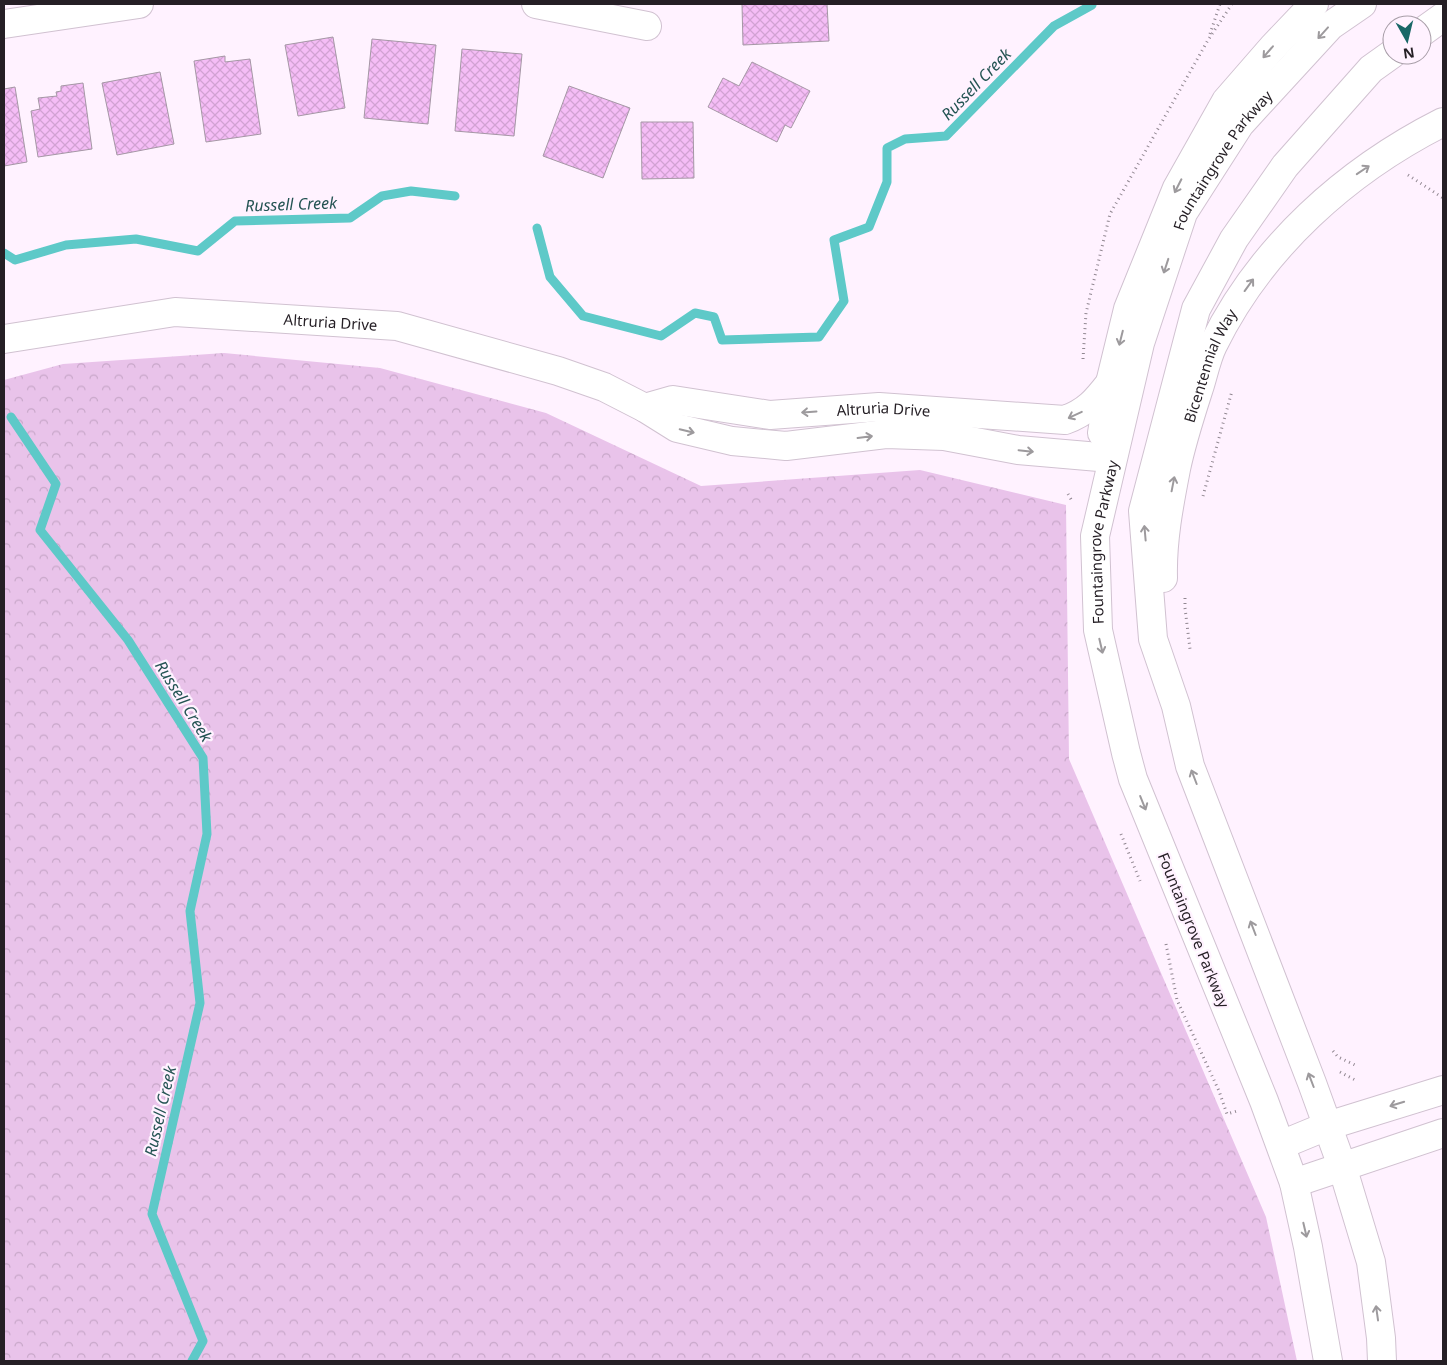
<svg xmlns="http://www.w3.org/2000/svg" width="1447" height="1365" viewBox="0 0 1447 1365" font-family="'Noto Sans',sans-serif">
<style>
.park{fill:url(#park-crowns)}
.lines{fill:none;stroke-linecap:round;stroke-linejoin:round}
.stream{stroke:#5ec9c8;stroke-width:9}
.building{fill:url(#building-cross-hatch);stroke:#a597a5}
.street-casing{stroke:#d1c2d1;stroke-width:30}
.secondary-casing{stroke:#d1c2d1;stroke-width:30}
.path{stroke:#918791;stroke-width:3;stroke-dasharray:1 4;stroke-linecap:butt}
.street{stroke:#fff;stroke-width:28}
.secondary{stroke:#fff;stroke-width:28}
.oneway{stroke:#9d9a9d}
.labels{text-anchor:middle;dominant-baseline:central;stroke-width:4.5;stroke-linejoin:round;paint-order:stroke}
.street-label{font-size:15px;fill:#251f25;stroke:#fff2ff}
.water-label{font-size:16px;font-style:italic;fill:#245353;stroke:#fff2ff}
</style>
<defs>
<pattern id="park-crowns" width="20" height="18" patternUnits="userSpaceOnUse" patternTransform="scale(1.25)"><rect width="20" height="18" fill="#e9c3ea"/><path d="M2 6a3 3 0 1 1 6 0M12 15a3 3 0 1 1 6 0" fill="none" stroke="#c8a7c9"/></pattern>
<pattern id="building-cross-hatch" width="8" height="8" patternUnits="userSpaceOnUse" patternTransform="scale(1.25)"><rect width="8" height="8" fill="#f5bdf6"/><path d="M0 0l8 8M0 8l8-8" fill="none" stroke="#d2a2d3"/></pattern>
</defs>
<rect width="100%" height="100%" fill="#fff2ff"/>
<path class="park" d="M224,353L380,368L546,413L701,486L920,470L1066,505L1069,759L1266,1217L1297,1361H4V380L63,364Z"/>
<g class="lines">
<g class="stream">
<path d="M537,228L550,277L583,316L661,336L695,313L714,317L722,340L819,337L844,301L834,240L869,227L887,182V148L905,139L946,136L1054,26L1092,5L1091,4"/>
<path d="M4,253L15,260L66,245L136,239L198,251L235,221L350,218L382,196L411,191L455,196"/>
<path d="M11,417L56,484L40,530L128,640L203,758L207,834L190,911L200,1003L152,1214L203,1341L192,1361"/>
</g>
</g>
<g class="building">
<path d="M742,4H827L829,41L743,45Z"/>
<path d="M333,37L345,108L298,116L285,45Z"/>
<path d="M372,39L436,45L428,124L364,118Z"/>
<path d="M462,49L522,54L514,136L455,131Z"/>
<path d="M225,56V62L250,59L261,134L206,142L194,61Z"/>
<path d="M752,62L810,91L791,128L785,125L777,142L708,107L723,78L739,86Z"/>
<path d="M160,72L174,144L117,155L102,83Z"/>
<path d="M83,83L92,149L38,157L31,111L40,109L38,98L57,96L56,92L61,91V86Z"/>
<path d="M569,86L630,108L603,178L543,156Z"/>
<path d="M15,87L27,162L4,166V89Z"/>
<path d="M641,122H693L694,178L642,179Z"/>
</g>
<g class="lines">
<defs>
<g id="street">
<path d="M536,4L647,26"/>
<path d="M4,24L139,4"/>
<path id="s1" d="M4,339L175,312L397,326L558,371L604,387L645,408L677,428L732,441L786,446L886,434L944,436L1018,450L1099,457"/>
<path id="s2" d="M645,408L673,400L770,415L879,407L1065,420C1087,412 1096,401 1110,383"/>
<path d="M1281,1145L1327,1126L1443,1090"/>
<path d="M1294,1183L1443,1133"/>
</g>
<g id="secondary">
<path d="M1422,32L1443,17"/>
<path d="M1102,433L1110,383L1128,309L1177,188L1226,101L1273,47L1314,4"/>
<path id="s3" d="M1163,578C1162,541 1169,505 1176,469C1182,440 1191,413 1200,385C1204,372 1207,357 1213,345C1261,247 1346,171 1443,122"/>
<path id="s4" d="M1328,1361L1308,1247L1294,1183L1264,1101L1133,779L1126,753L1098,630L1095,536L1140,343L1183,213L1240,124L1330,26L1362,4"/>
<path d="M1382,1361L1381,1338L1371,1262L1342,1166L1312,1083L1190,766L1176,706L1153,639L1143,511L1196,309L1234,239L1285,166L1371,69L1392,54"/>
</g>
</defs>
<use href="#street" class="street-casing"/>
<use href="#secondary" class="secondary-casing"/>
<g class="path">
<path d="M1210,34L1220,4"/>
<path d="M1408,175L1443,198"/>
<path d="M1083,359L1086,313L1110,214L1208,40L1232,4"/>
<path d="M1068,494L1072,501"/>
<path d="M1203,496L1232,391"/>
<path d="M1185,598V608L1190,649"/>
<path d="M1121,834L1140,881"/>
<path d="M1166,944L1177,1000L1219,1091L1227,1114L1237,1111"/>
<path d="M1333,1051L1338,1057L1355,1065"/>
<path d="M1340,1072L1357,1081"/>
</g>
<use href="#street" class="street"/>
<use href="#secondary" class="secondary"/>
</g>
<defs><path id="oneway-shaft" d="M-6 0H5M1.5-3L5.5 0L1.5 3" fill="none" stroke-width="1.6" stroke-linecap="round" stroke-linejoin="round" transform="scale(1.25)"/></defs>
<g class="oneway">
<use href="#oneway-shaft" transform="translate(1323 33) rotate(132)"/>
<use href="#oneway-shaft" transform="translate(1268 52) rotate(131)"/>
<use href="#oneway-shaft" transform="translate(1363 170) rotate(-34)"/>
<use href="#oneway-shaft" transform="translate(1178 186) rotate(117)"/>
<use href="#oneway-shaft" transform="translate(1166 266) rotate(108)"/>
<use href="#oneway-shaft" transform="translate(1249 285) rotate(-54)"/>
<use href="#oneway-shaft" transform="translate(1121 338) rotate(104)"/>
<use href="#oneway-shaft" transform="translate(809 412) rotate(176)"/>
<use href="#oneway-shaft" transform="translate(1075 415) rotate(155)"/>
<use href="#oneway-shaft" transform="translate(687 431) rotate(13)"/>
<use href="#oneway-shaft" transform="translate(865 437) rotate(-7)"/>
<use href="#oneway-shaft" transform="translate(1026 451) rotate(6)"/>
<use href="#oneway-shaft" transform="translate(1173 484) rotate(-79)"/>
<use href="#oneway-shaft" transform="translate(1145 533) rotate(-95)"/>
<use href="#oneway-shaft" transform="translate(1101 646) rotate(77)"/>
<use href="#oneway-shaft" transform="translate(1194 777) rotate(-111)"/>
<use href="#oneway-shaft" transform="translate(1143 803) rotate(68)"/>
<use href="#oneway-shaft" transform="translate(1253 928) rotate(-111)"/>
<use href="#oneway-shaft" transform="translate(1311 1080) rotate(-111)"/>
<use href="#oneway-shaft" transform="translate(1397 1104) rotate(163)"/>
<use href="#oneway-shaft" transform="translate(1305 1230) rotate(77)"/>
<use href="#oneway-shaft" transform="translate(1377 1313) rotate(-98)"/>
</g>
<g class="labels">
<g class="street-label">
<text stroke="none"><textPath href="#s4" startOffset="1264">Fountaingrove Parkway</textPath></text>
<text stroke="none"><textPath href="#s1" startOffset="329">Altruria Drive</textPath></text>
<text stroke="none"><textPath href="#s3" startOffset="219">Bicentennial Way</textPath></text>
<text stroke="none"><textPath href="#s2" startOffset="241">Altruria Drive</textPath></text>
<text stroke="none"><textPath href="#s4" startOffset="858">Fountaingrove Parkway</textPath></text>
<text transform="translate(1194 930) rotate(68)">Fountaingrove Parkway</text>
</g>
<g class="water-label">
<text transform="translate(976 84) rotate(-46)">Russell Creek</text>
<text transform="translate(291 204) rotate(-2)">Russell Creek</text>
<text transform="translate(184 701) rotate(58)">Russell Creek</text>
<text transform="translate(160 1111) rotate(-77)">Russell Creek</text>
</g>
</g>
<rect width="1447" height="1365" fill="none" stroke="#251f25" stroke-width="10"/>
<g transform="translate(1407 40) rotate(172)"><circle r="24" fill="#fff2ff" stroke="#a89ea8"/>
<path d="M0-4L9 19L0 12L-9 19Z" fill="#196767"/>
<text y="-8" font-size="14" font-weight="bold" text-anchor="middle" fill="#251f25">N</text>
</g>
</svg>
